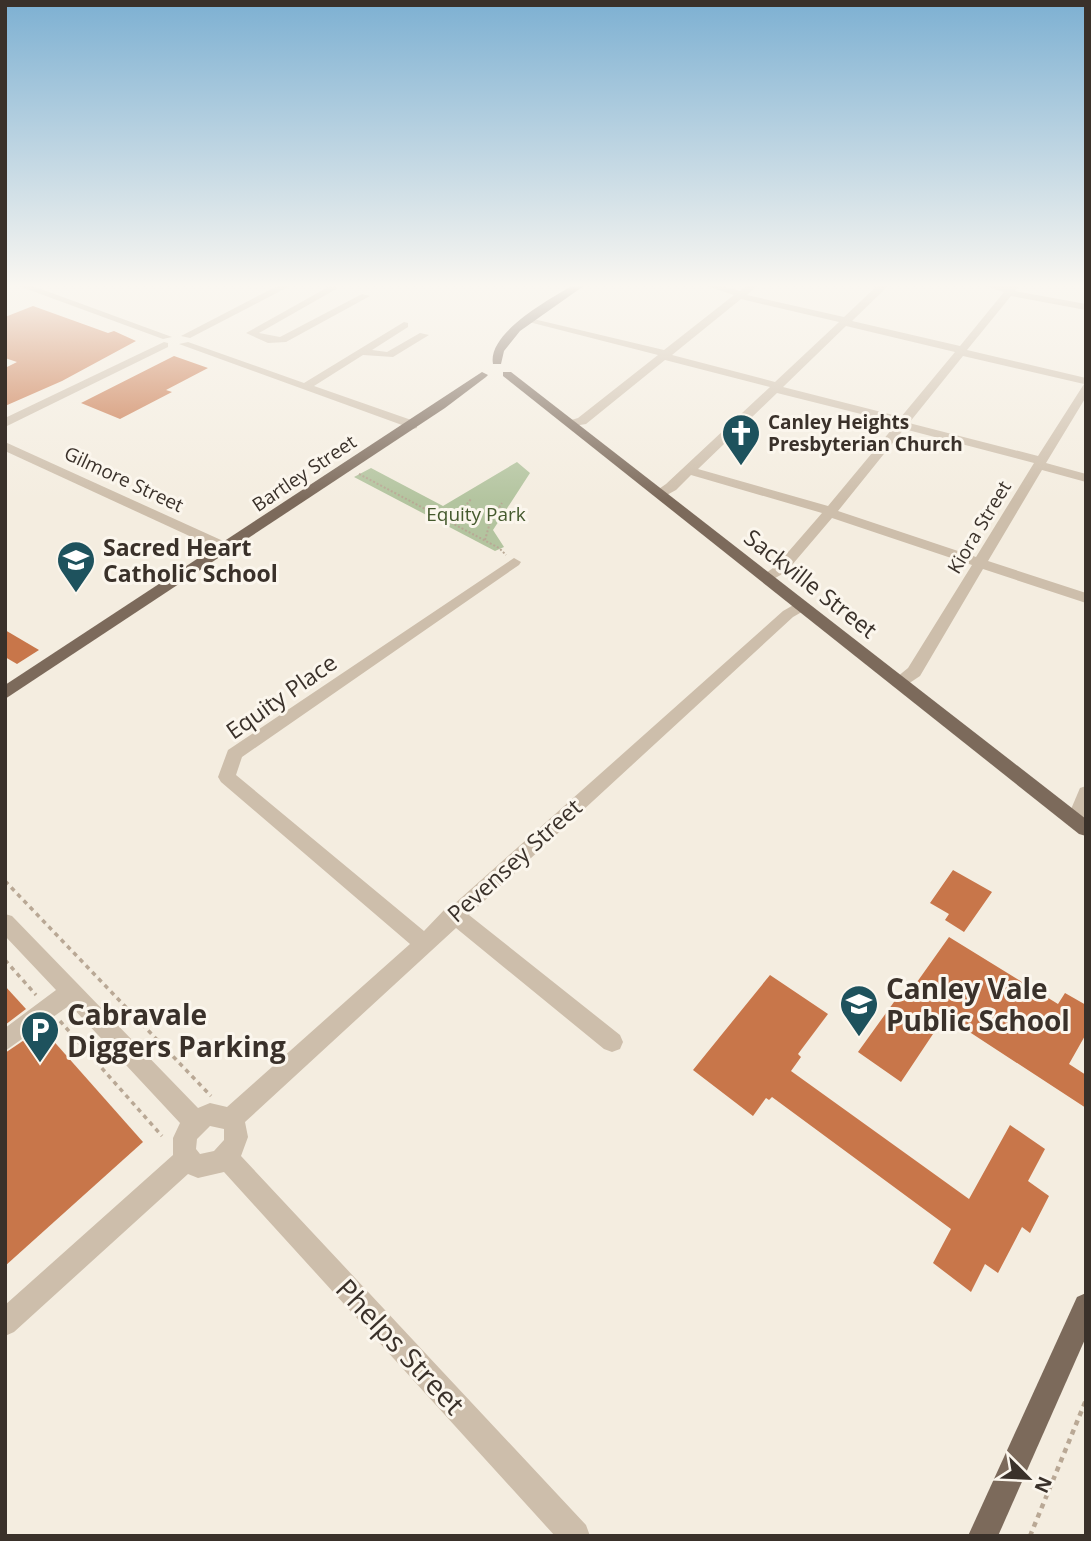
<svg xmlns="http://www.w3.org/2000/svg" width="1091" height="1541" viewBox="0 0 1091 1541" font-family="'Open Sans',sans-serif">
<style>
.green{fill:#b3c49f}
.building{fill:#c8764a}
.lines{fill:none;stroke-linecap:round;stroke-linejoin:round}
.path-far2{stroke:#b9a895;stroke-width:2;stroke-dasharray:2 2;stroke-linecap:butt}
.path-far1{stroke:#b9a895;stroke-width:3.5;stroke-dasharray:4.5 4.5;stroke-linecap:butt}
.path{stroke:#b9a895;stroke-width:4.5;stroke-dasharray:5 5;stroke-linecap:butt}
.minor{fill:#cdbeab;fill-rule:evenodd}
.major{fill:#7c6a5b;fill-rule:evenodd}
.labels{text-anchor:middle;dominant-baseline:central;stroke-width:6;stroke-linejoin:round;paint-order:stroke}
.far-poi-label{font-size:19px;font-weight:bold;fill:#3a312a;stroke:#fbf6ed;text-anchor:start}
.far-street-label{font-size:19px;fill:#3a312a;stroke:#fbf6ed}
.far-park-label{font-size:19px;fill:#44592d;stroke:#fbf6ed}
.poi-label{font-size:23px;font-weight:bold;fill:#3a312a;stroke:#fbf6ed;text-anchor:start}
.street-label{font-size:23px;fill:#3a312a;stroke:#fbf6ed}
.near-poi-label{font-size:28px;font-weight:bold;fill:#3a312a;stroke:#fbf6ed;text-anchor:start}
.near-street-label{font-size:28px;fill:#3a312a;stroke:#fbf6ed}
</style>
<rect width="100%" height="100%" fill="#f4ede0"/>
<path class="green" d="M517,462L530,473L493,530L504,547L495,551L354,477L371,468L443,506Z"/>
<g class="building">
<path d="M33,306L108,333L114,331L136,341L62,381L5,406V368L17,362L5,358V317Z"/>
<path d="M174,356L208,368L166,390L172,392L120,419L81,403Z"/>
<path d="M5,630L39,650L17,664L5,657Z"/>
<path d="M953,870L992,892L964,932L945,920L949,914L930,903Z"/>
<path d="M949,937L1058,1004L1065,993L1086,1005V1034L1069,1064L1086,1075V1108L945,1016L901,1082L858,1052L899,995L905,999Z"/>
<path d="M770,975L828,1014L798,1054L801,1057L791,1071L969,1199L1010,1125L1045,1149L1028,1181L1049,1196L1030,1233L1022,1227L998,1273L985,1264L971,1292L933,1263L951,1229L772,1097L769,1100L766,1098L753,1116L693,1070Z"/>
<path d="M5,986L26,1009L5,1025Z"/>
<path d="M42,1028L143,1142L5,1266V1053Z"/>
</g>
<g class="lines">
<g class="path-far2">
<path d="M359,474L499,548L506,555"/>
<path d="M452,523L471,499"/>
<path d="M485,540L491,519L502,503"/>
</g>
<g class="path-far1">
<path d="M5,881L211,1096"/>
<path d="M5,960L36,995"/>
<path d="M60,1021L162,1136"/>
</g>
<path class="path" d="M1030,1536L1086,1400"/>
<g class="minor">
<path d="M16,285H30L172,337L163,339Z"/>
<path d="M279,285H292L190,338L181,336Z"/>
<path d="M703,285H719L740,291L747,285H758L747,295L844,317L878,285H889L852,321L960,346L1004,292L982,285H1020L1015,291L1086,304V310L1011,296L967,350L1086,378V397L1046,463L1086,474V482L1042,470L988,561L1086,593V603L983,569L920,676L905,686H893L891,682L908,668L972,565L832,518L786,572L768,582L763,581V575L776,566L822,513L691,475L676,490L665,496H655L653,493L666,484L770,387L665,360L586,424L568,427V421L578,418L658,355L525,321V317L664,350L734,295ZM741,299L839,322L775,382L672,355ZM846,326L955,352L901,417L783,387ZM963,356L1084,384L1038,456L909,423ZM777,393L897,423L828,506L698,469ZM904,429L1034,463L976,557L838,511Z"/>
<path d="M330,286L338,288L259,333L280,337L362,294L370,296L286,342L268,343L246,333Z"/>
<path d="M404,322L408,323V327L372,350L387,352L420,333L429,335L393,357L363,355L314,386L417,422V428L413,429L179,344L188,342L304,383Z"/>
<path d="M164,342L168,343V347L5,427V418Z"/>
<path d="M5,442L232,545L234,548L227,552L222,551L5,451Z"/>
<path d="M514,558L521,562L519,565L242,757L236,775L424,931L446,908L452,906L783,611L797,603H807V609L793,617L469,915L620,1035L623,1042L620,1049L612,1052L604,1049L456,928L245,1122L248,1137L241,1156L586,1525L590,1536H555L224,1172L198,1178L188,1174L14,1332L5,1336V1305L173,1155V1138L180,1123L70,1005L5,1051V1028L56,990L5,936V914L12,916L198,1108L210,1103L227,1107L410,944L221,782L218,777L228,750ZM210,1126L224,1129V1140L214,1151L200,1154L196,1149L197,1139Z"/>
<path d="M1086,786L1084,821L1081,826H1069L1066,821L1080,788Z"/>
</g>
<g class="major">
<path d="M573,285H585L520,331L504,351L501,364H493C487,333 550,299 573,285Z"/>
<path d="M482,372L488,375L486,377L445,408L5,699V685Z"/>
<path d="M503,372H511L1086,819V836L1079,834L503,376Z"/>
<path d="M1086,1293V1337L998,1536H968L1077,1297Z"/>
</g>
</g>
<linearGradient id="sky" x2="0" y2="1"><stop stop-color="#7db0d2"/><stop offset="0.57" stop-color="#faf7f1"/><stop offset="1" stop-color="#faf7f1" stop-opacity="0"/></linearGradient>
<rect width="1091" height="501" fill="url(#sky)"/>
<defs>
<symbol id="church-pin" viewBox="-11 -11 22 30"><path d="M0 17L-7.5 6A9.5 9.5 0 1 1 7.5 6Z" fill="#1e525d" stroke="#fbf6ed"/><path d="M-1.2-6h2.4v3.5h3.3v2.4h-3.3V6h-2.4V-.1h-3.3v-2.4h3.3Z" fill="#fff"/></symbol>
<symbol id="school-pin" viewBox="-11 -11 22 30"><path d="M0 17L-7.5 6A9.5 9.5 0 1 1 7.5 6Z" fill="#1e525d" stroke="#fbf6ed"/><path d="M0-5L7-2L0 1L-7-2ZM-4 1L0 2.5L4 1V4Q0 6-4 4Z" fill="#fff"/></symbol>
<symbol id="parking-pin" viewBox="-11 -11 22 30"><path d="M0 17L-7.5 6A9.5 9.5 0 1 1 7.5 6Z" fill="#1e525d" stroke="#fbf6ed"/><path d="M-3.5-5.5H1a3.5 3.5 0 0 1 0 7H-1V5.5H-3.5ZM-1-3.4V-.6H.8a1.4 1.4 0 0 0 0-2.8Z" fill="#fff"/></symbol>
</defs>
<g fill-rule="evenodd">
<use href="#church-pin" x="719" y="411" width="44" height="60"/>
<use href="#school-pin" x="54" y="538" width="44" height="60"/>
<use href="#school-pin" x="837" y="982" width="44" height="60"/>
<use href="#parking-pin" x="18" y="1008" width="44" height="60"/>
</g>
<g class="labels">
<g class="far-poi-label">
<text x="768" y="422">Canley Heights<tspan x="768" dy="22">Presbyterian Church</tspan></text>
</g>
<g class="far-street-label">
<text transform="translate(304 473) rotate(-34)">Bartley Street</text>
<text transform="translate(124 479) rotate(25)">Gilmore Street</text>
<text transform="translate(979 527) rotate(-59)">Kiora Street</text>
</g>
<g class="far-park-label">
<text x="476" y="514">Equity Park</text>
</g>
<g class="poi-label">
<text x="103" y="547">Sacred Heart<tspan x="103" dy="26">Catholic School</tspan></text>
</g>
<g class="street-label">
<text transform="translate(811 583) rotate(38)">Sackville Street</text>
<text transform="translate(281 696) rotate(-35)">Equity Place</text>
<text transform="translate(514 860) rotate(-42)">Pevensey Street</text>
</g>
<g class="near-poi-label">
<text x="886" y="988">Canley Vale<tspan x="886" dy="32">Public School</tspan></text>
<text x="67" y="1014">Cabravale<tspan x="67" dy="32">Diggers Parking</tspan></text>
</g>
<g class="near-street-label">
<text transform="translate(401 1346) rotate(47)">Phelps Street</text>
</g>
</g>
<rect width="1091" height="1541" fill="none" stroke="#3a312a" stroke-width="14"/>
<g transform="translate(1028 1478) rotate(114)" stroke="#fbf6ed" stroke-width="5" paint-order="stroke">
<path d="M0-5L12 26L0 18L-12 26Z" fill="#3a312a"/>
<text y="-10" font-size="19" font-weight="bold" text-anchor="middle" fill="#3a312a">N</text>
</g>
</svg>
